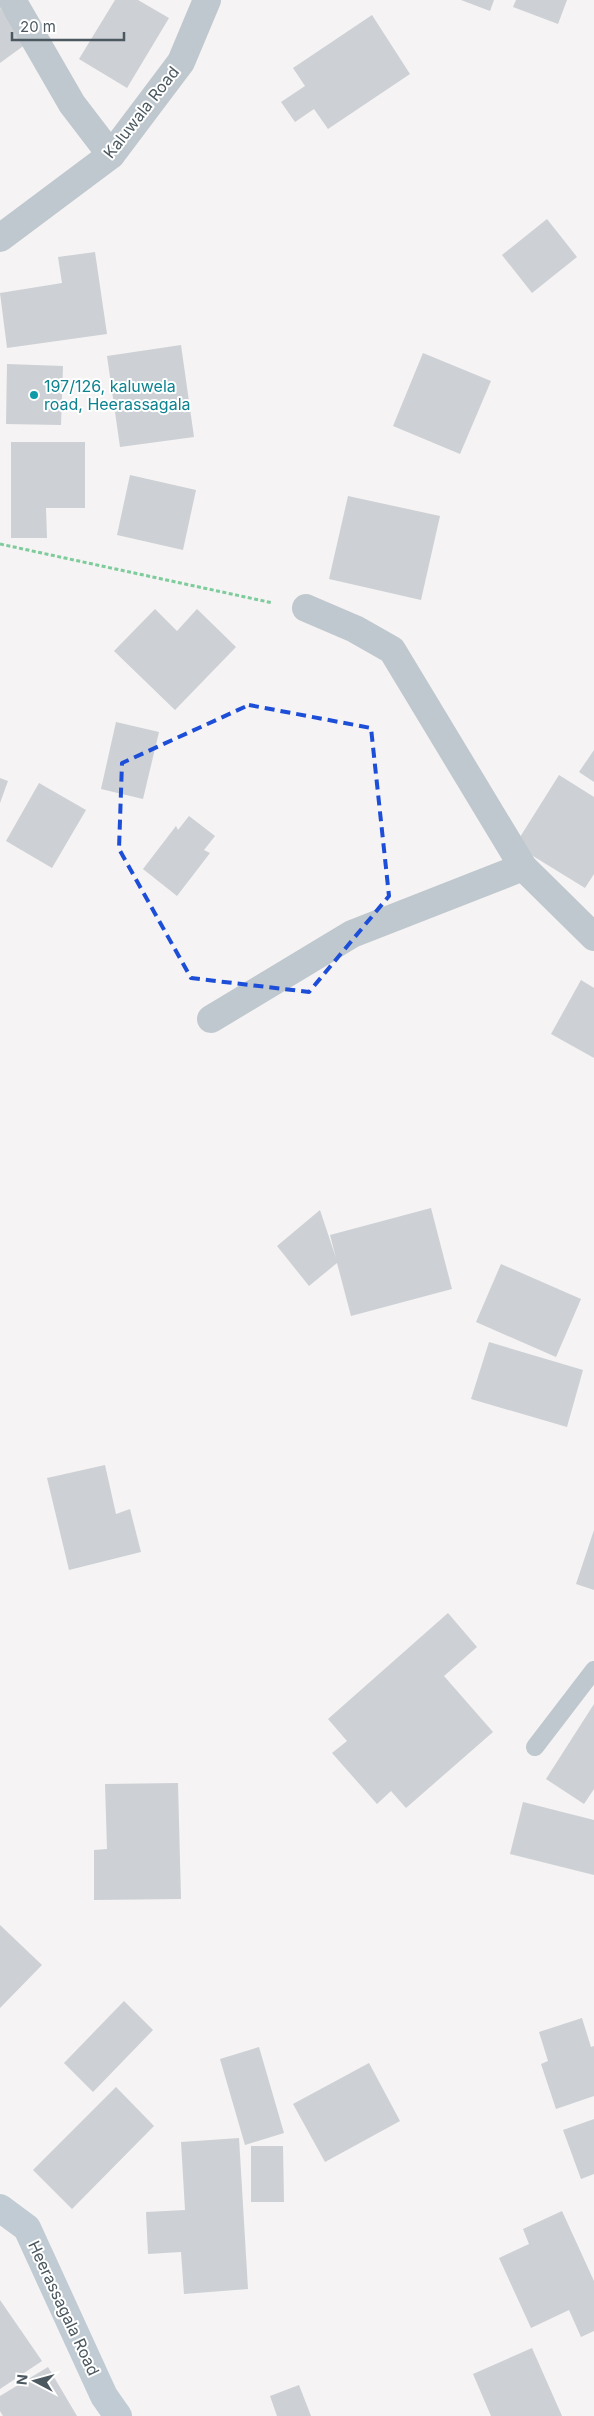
<svg xmlns="http://www.w3.org/2000/svg" width="594" height="2416" viewBox="0 0 594 2416" font-family="Inter,sans-serif">
<style>
.building{fill:#cdd0d4}
.lines{fill:none;stroke-linecap:round;stroke-linejoin:round}
.path{stroke:#7ecb9c;stroke-width:3;stroke-dasharray:4 2.5;stroke-linecap:butt}
.lane{stroke:#bfc8ce;stroke-width:18}
.street{stroke:#bfc8ce;stroke-width:28}
.secondary{stroke:#c0cbd3;stroke-width:28}
.marked{fill:none;stroke:#1d4ed8;stroke-width:4;stroke-dasharray:10 6;stroke-linejoin:round}
.culture-dot{fill:#0f9aa8;stroke:#fff;stroke-width:2}
.labels{text-anchor:middle;dominant-baseline:central;stroke-width:4;stroke-linejoin:round;paint-order:stroke}
.street-label{font-size:16px;fill:#4b585f;stroke:#fff}
.culture-label{font-size:16px;fill:#0d838f;stroke:#fff;text-anchor:start}
</style>
<rect width="100%" height="100%" fill="#f5f3f3"/>
<g class="building">
<path d="M115,0H138L169,18L127,88L79,59Z"/>
<path d="M461,0H494L490,11Z"/>
<path d="M516,0H567L558,24L513,7Z"/>
<path d="M0,8L26,44L0,63Z"/>
<path d="M372,15L410,74L328,129L314,109L295,122L281,102L305,86L293,68Z"/>
<path d="M547,219L577,257L532,293L502,255Z"/>
<path d="M95,252L107,334L7,348L0,293L62,283L58,257Z"/>
<path d="M181,345L194,437L120,447L107,356Z"/>
<path d="M423,353L491,381L460,454L393,426Z"/>
<path d="M7,364L63,366L61,425L6,424Z"/>
<path d="M11,442H85V508H46L47,538H11Z"/>
<path d="M130,475L196,490L183,550L117,535Z"/>
<path d="M348,496L440,516L421,600L329,579Z"/>
<path d="M155,609L177,631L197,609L236,647L175,710L114,651Z"/>
<path d="M116,722L159,732L143,799L101,789Z"/>
<path d="M594,750V782L579,772Z"/>
<path d="M559,775L594,797V874L585,888L515,845Z"/>
<path d="M0,778L8,781L0,803Z"/>
<path d="M39,783L86,810L52,868L6,841Z"/>
<path d="M189,816L215,836L204,850L210,853L177,896L143,869L176,826L178,830Z"/>
<path d="M581,980L594,988V1058L551,1034Z"/>
<path d="M431,1208L452,1289L351,1316L337,1263L309,1286L277,1246L320,1210L336,1258L330,1235Z"/>
<path d="M501,1264L581,1299L556,1357L476,1322Z"/>
<path d="M489,1342L583,1370L567,1427L471,1399Z"/>
<path d="M105,1465L116,1514L130,1509L141,1552L69,1570L47,1478Z"/>
<path d="M594,1530V1590L576,1584Z"/>
<path d="M448,1613L477,1647L444,1676L493,1732L406,1808L391,1791L377,1804L332,1753L347,1741L328,1719Z"/>
<path d="M594,1704V1789L584,1804L546,1779Z"/>
<path d="M178,1783L181,1899L94,1900V1850L107,1849L105,1784Z"/>
<path d="M523,1802L594,1820V1875L510,1854Z"/>
<path d="M0,1925L42,1965L0,2008Z"/>
<path d="M124,2001L153,2030L93,2092L64,2063Z"/>
<path d="M582,2018L591,2047L594,2046V2096L556,2109L541,2064L548,2061L539,2032Z"/>
<path d="M259,2047L284,2133L245,2145L220,2059Z"/>
<path d="M369,2063L400,2121L325,2162L293,2104Z"/>
<path d="M116,2087L154,2126L72,2209L33,2170Z"/>
<path d="M594,2119V2174L581,2179L563,2130Z"/>
<path d="M239,2138L248,2289L184,2294L181,2252L148,2254L146,2212L185,2210L181,2142Z"/>
<path d="M251,2146H283L284,2202H251Z"/>
<path d="M562,2211L594,2281V2331L581,2337L569,2310L531,2328L499,2258L529,2244L523,2229Z"/>
<path d="M0,2300L42,2361L0,2389Z"/>
<path d="M532,2348L562,2416H491L473,2374Z"/>
<path d="M48,2367L77,2416H3L0,2411V2396Z"/>
<path d="M299,2385L311,2416H277L270,2396Z"/>
</g>
<g class="lines">
<path class="path" d="M0,544L273,603"/>
<path class="lane" d="M535,1747L594,1670"/>
<g class="street">
<path d="M12,0L72,104L111,155"/>
<path d="M0,238L111,155L181,62L207,0"/>
<path d="M306,608L355,629L392,650L523,867L594,937"/>
<path d="M211,1019L352,934L523,867"/>
</g>
<path class="secondary" d="M0,2208L27,2228L104,2396L118,2416"/>
</g>
<path class="marked" d="M249,705L371,728L389,896L309,992L191,978L119,849L122,763Z"/>
<circle class="culture-dot" cx="34" cy="395" r="5"/>
<g class="labels">
<g class="street-label">
<text transform="translate(141 112) rotate(-52)">Kaluwala Road</text>
<text transform="translate(64 2308) rotate(65)">Heerassagala Road</text>
</g>
<g class="culture-label">
<text x="44" y="386">197/126, kaluwela<tspan x="44" dy="18">road, Heerassagala</tspan></text>
</g>
</g>
<g transform="translate(35 2381) rotate(276)" stroke="#ffffff" stroke-width="4" paint-order="stroke">
<path d="M0-4L9 19L0 12L-9 19Z" fill="#4b585f"/>
<text y="-8" font-size="14" font-weight="bold" text-anchor="middle" fill="#4b585f">N</text>
</g>
<path d="M12 32v8h112v-8" fill="none" stroke="#4b585f" stroke-width="2.5"/>
<text x="20" y="32" font-size="15" fill="#4b585f" stroke="#ffffff" stroke-width="4" paint-order="stroke">20 m</text>
</svg>
